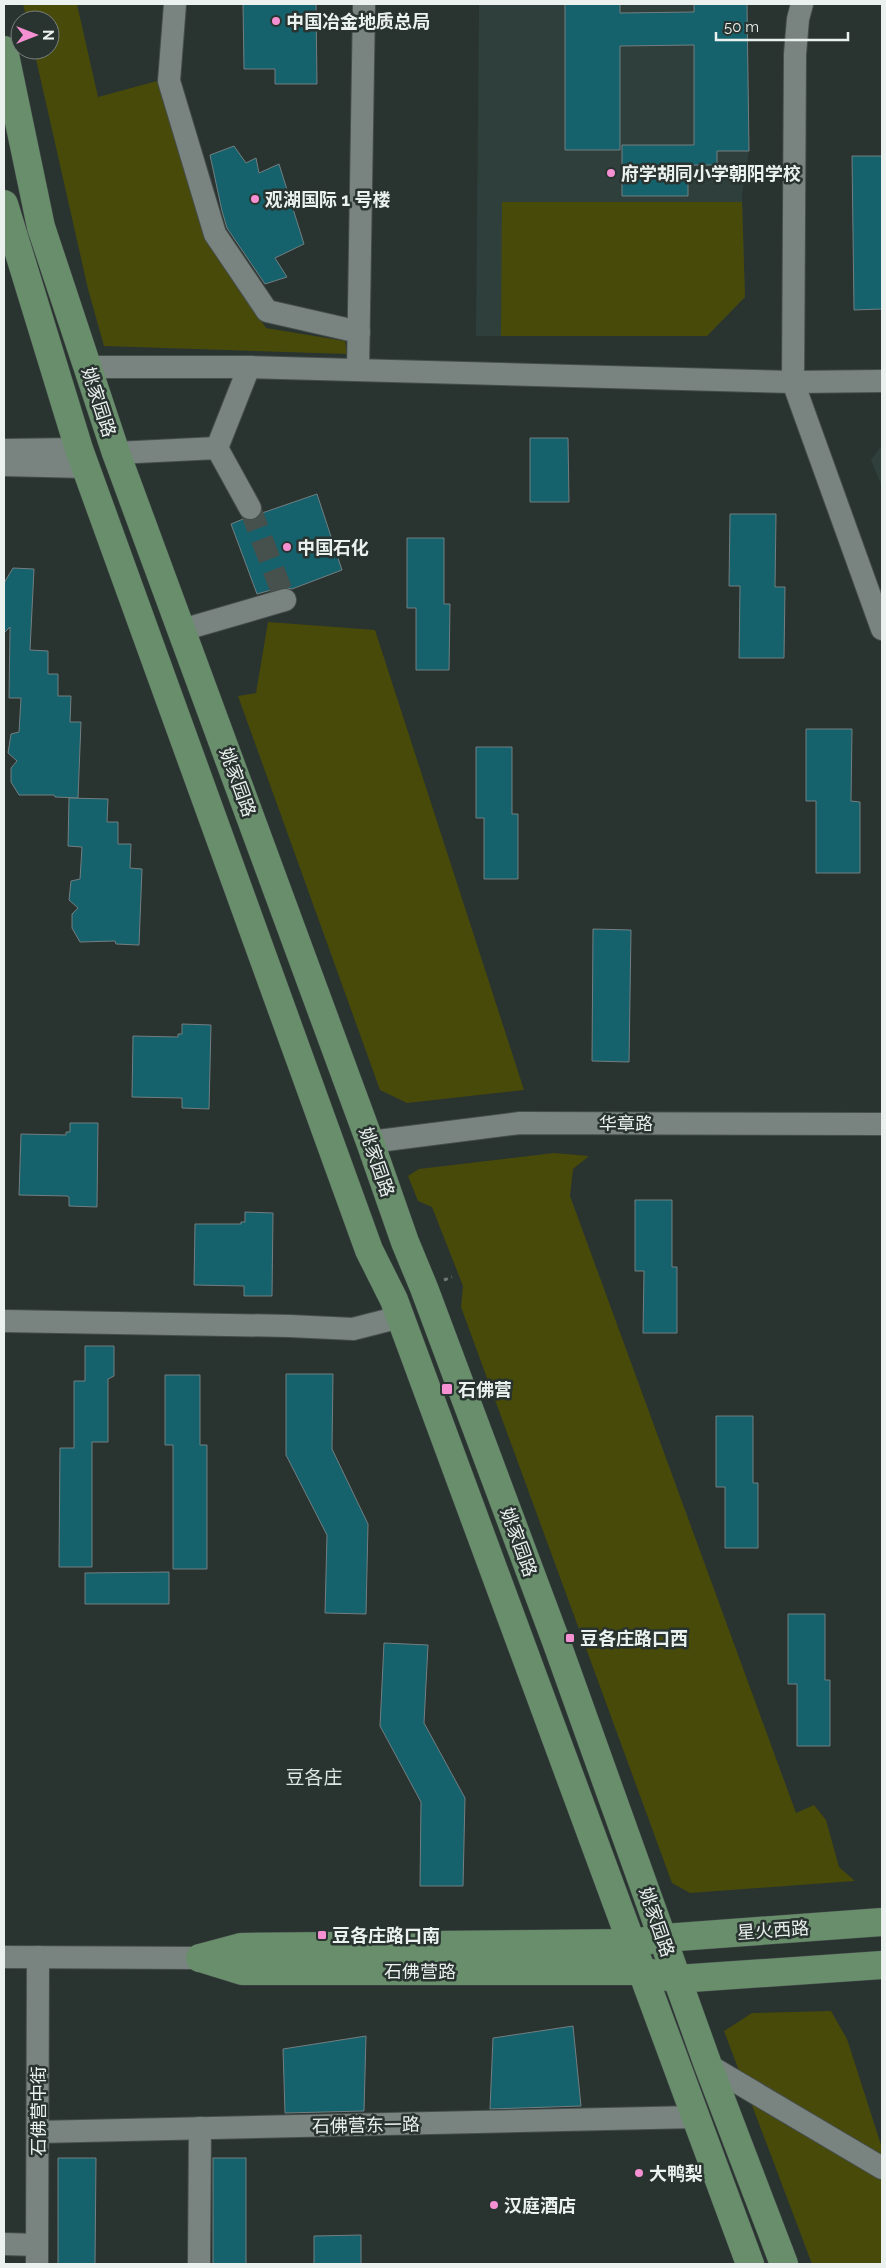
<svg xmlns="http://www.w3.org/2000/svg" width="886" height="2268" viewBox="0 0 886 2268" font-family="Raleway,'Noto Sans SC',sans-serif">
<style>
.built{fill:#2f403c}
.green{fill:#484a0a}
.building{fill:#15626d;stroke:#737e80}
.lines{fill:none;stroke-linecap:round;stroke-linejoin:round}
.minor-tunnel{stroke:#46504d;stroke-width:22;stroke-dasharray:22 11;stroke-linecap:butt}
.minor-casing{stroke:#464e4c;stroke-width:24}
.major-casing{stroke:#464e4c;stroke-width:29}
.path{stroke:#717977;stroke-width:3;stroke-dasharray:4 4;stroke-linecap:butt}
.minor{stroke:#798481;stroke-width:22}
.major{stroke:#688e6b;stroke-width:28}
.poi-dot{fill:#f591d2;stroke:#293330;stroke-width:2}
.labels{text-anchor:middle;dominant-baseline:central;stroke-width:5;stroke-linejoin:round;paint-order:stroke}
.poi-label{font-size:18px;font-weight:bold;fill:#ebf1ef;stroke:#293330;text-anchor:start}
.street-label{font-size:18px;fill:#ebf1ef;stroke:#293330}
.neighbourhood-label{font-size:19px;fill:#dae7e3;stroke:#293330}
</style>
<rect width="100%" height="100%" fill="#293330"/>
<g class="built">
<path d="M479,4H747L749,151L742,195L745,297L707,336H476Z"/>
<path d="M882,445V487L871,460Z"/>
</g>
<g class="green">
<path d="M23,4H77L98,97L157,81L208,244L266,328L345,341L347,354L104,346L88,289L34,50H50V20H27Z"/>
<path d="M502,202H742L745,297L707,336H501Z"/>
<path d="M268,622L375,630L524,1090L407,1103L380,1090L238,696L256,693Z"/>
<path d="M554,1153L589,1156L573,1169L570,1196L796,1813L814,1805L826,1820L839,1867L855,1881L690,1893L672,1883L461,1307L463,1286L432,1207L418,1201L408,1176L419,1169Z"/>
<path d="M831,2011L847,2039L882,2148V2264H812L724,2031L752,2013Z"/>
</g>
<g class="building">
<path d="M243,4H316L317,84H275V69H244Z"/>
<path d="M565,4H620V13L694,12V4H747L749,151H717V165H688V196H622V145H694V45L620,46V150H565Z"/>
<path d="M234,146L246,163L256,158L259,173L279,164L304,244L275,258L287,277L265,284L227,228L222,211L210,155Z"/>
<path d="M852,156H882V309L854,310Z"/>
<path d="M530,438H568L569,502H530Z"/>
<path d="M317,494L342,570L292,589L282,587L257,594L231,524L243,519L256,520L262,513Z"/>
<path d="M730,514H776L775,587H785L784,658H739L740,586H729Z"/>
<path d="M407,538H444V604H450L449,670H416V608H407Z"/>
<path d="M13,568L34,569L30,650L48,651V674H58V696H71L70,722H81L78,798L55,797L54,795H19L11,782V768L17,761L8,753L11,734L19,732L21,698H9L10,627L4,633V583Z"/>
<path d="M806,729H852L851,801L860,802V873H816V801H806Z"/>
<path d="M476,747H512V814H518V879H484V818H476Z"/>
<path d="M69,798L108,799L107,822H118V844H131L130,868L142,869L139,945L116,944L115,941L80,942L72,928V914L78,908L69,900L71,881L80,879L82,847L68,846Z"/>
<path d="M593,929L631,930L629,1062L592,1061Z"/>
<path d="M182,1024L211,1025L209,1109L182,1108V1098L132,1097L133,1036L178,1037V1034H182Z"/>
<path d="M70,1123H98L97,1207L69,1206V1197L67,1196L19,1195L21,1134L66,1135V1132H70Z"/>
<path d="M635,1200H672V1267H677V1333H643L644,1271H635Z"/>
<path d="M245,1212L273,1213L272,1296H244V1286L194,1285L195,1224H241V1222H245Z"/>
<path d="M85,1346H114V1376L108,1379V1442H92V1567H59L60,1448H74V1381H85Z"/>
<path d="M286,1374H333L332,1449L368,1524L366,1614L325,1613L327,1535L286,1455Z"/>
<path d="M165,1375H200V1445H207V1569H173V1445H165Z"/>
<path d="M716,1416H753V1483H758V1548H725V1487H716Z"/>
<path d="M169,1572V1604H85V1573Z"/>
<path d="M788,1614H825V1680H830V1746H797V1684H788Z"/>
<path d="M384,1643L428,1645L424,1723L465,1798L463,1886H420L421,1802L380,1726Z"/>
<path d="M573,2026L581,2106L490,2109L493,2038Z"/>
<path d="M366,2036L364,2111L285,2113L283,2049Z"/>
<path d="M58,2158H96L95,2264H58Z"/>
<rect x="213" y="2158" width="33" height="106"/>
<path d="M361,2235V2264H314V2236Z"/>
</g>
<g class="lines">
<path class="minor-tunnel" d="M250,508L285,600"/>
<defs>
<g id="minor">
<path d="M175,4L169,81L215,234L267,311L359,332"/>
<path d="M802,4L798,19L795,54L793,382L882,629"/>
<path d="M87,367H249L793,382L882,381"/>
<path d="M358,370L364,4"/>
<path d="M217,448L249,367"/>
<path d="M4,450L79,449"/>
<path d="M116,453L217,448L250,508"/>
<path d="M4,465L86,467"/>
<path d="M182,630L285,600"/>
<path d="M370,1142L520,1123L882,1124"/>
<path d="M4,1321L290,1326L353,1329L400,1317"/>
<path d="M4,1957L200,1958"/>
<path d="M708,2065L882,2168"/>
<path d="M38,2132L695,2117"/>
<path d="M4,2244L37,2245"/>
<path d="M37,2264L38,1957"/>
<path d="M199,2264L200,2128"/>
</g>
<g id="major">
<path d="M4,50L41,227L116,453L370,1142L405,1242L424,1288L556,1641L708,2065L784,2264"/>
<path d="M4,204L79,449L369,1250L394,1300L750,2264"/>
<path d="M200,1958L242,1971H642L677,1979L882,1965"/>
<path d="M200,1958L241,1947L631,1943L664,1938L882,1922"/>
</g>
</defs>
<use href="#minor" class="minor-casing"/>
<use href="#major" class="major-casing"/>
<path class="path" d="M444,1280L452,1277"/>
<use href="#minor" class="minor"/>
<use href="#major" class="major"/>
</g>
<g class="poi-dot">
<circle cx="276" cy="21" r="5"/>
<circle cx="611" cy="173" r="5"/>
<circle cx="255" cy="199" r="5"/>
<circle cx="287" cy="547" r="5"/>
<rect x="441" y="1383" width="12" height="12" rx="2.5"/>
<rect x="565" y="1633" width="10" height="10" rx="2.5"/>
<rect x="317" y="1930" width="10" height="10" rx="2.5"/>
<circle cx="639" cy="2173" r="5"/>
<circle cx="494" cy="2205" r="5"/>
</g>
<g class="labels">
<g class="poi-label">
<text x="286" y="21">中国冶金地质总局</text>
<text x="621" y="173">府学胡同小学朝阳学校</text>
<text x="265" y="199">观湖国际 1 号楼</text>
<text x="297" y="547">中国石化</text>
<text x="458" y="1389">石佛营</text>
<text x="580" y="1638">豆各庄路口西</text>
<text x="332" y="1935">豆各庄路口南</text>
<text x="649" y="2173">大鸭梨</text>
<text x="504" y="2205">汉庭酒店</text>
</g>
<g class="street-label">
<text transform="translate(99 402) rotate(72)">姚家园路</text>
<text transform="translate(238 782) rotate(70)">姚家园路</text>
<text x="626" y="1123">华章路</text>
<text transform="translate(377 1162) rotate(71)">姚家园路</text>
<text transform="translate(519 1542) rotate(70)">姚家园路</text>
<text transform="translate(657 1922) rotate(71)">姚家园路</text>
<text transform="translate(773 1930) rotate(-4)">星火西路</text>
<text x="420" y="1971">石佛营路</text>
<text transform="translate(38 2111) rotate(-90)">石佛营中街</text>
<text transform="translate(366 2125) rotate(-1)">石佛营东一路</text>
</g>
<g class="neighbourhood-label">
<text x="314" y="1777">豆各庄</text>
</g>
</g>
<rect width="886" height="2268" fill="none" stroke="#ebf1ef" stroke-width="10"/>
<g transform="translate(35 35) rotate(90)"><circle r="24" fill="#293330" stroke="#777f7c"/>
<path d="M0-4L9 19L0 12L-9 19Z" fill="#f591d2"/>
<text y="-8" font-size="14" font-weight="bold" text-anchor="middle" fill="#ebf1ef">N</text>
</g>
<path d="M716 32v8h132v-8" fill="none" stroke="#ebf1ef" stroke-width="2.5"/>
<text x="724" y="32" font-size="15" fill="#ebf1ef" stroke="#293330" stroke-width="4" paint-order="stroke">50 m</text>
</svg>
